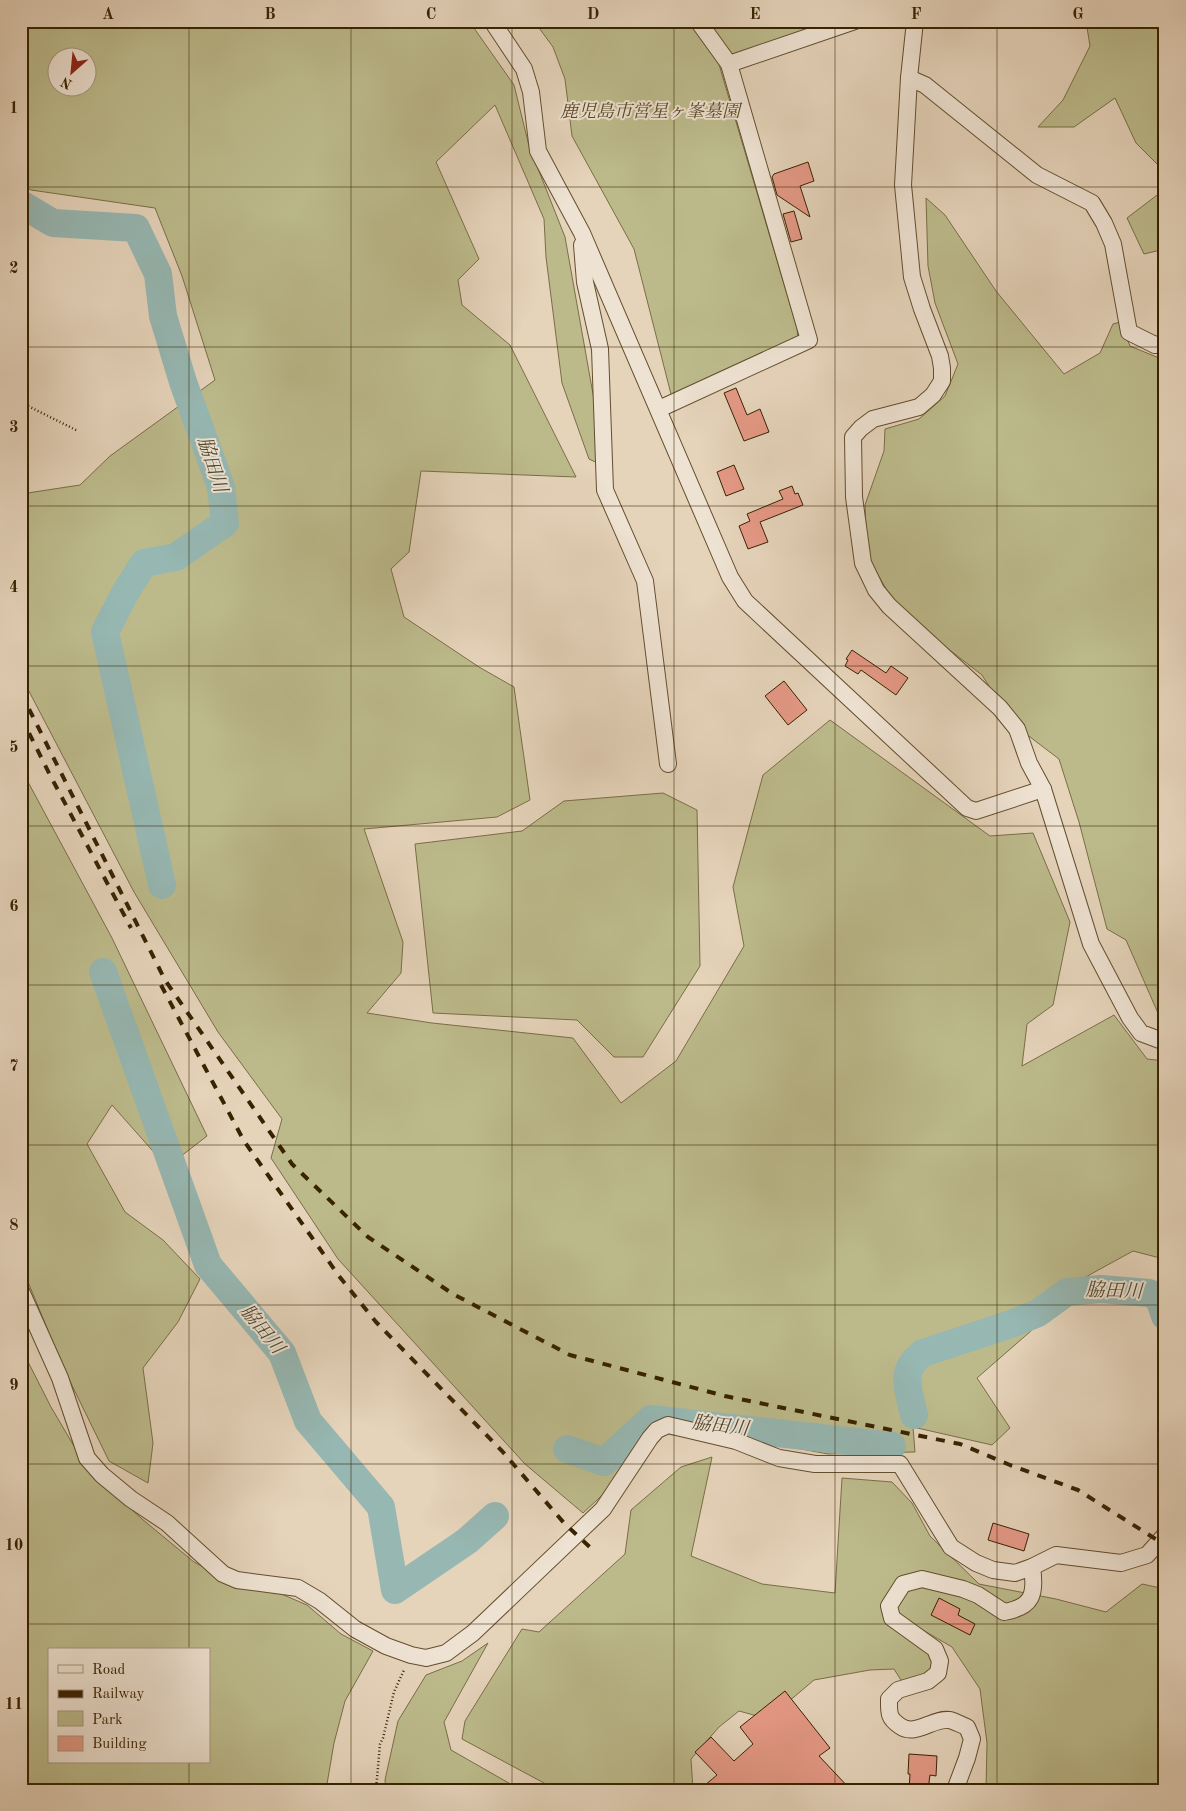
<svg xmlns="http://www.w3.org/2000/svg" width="1186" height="1811" viewBox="0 0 1186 1811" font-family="'Old Standard TT','Noto Serif JP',serif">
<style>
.green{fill:#bcba8b;stroke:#7a6e46;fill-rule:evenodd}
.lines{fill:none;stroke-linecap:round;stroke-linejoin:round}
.river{stroke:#96b7b2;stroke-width:28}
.building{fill:#e59986;stroke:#382200}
.minor-casing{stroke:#634e2e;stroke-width:18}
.path{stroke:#382200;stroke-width:2.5;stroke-dasharray:1 2.5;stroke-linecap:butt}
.minor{stroke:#eee2d2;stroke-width:16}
.rail{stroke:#382200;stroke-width:4;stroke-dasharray:9 9;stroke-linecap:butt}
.grid{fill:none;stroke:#382200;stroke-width:1;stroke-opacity:0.55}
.labels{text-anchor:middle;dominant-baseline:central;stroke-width:4;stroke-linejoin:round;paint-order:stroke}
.park-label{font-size:18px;font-style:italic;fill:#594823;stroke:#eee2d2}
.water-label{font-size:19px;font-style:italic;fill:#50472c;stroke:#eee2d2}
.neatline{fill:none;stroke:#382200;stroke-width:2}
.grid-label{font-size:16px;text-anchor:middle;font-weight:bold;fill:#382200}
</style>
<rect width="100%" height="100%" fill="#e5d3ba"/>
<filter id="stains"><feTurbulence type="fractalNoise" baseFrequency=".004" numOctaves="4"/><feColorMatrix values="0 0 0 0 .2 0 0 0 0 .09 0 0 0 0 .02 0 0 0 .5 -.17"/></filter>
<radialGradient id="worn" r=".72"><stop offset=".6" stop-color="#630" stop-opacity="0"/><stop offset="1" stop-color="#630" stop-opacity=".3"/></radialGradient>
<g class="green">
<path d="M21,21H469L514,85L529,146L565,237L606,467L589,459L562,383L546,257L544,219L495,105L436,162L479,259L458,280L462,305L510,345L576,477L421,471L409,552L391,569L404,617L479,667L514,687L530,800L497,817L364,829L403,942L401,973L367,1013L432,1023L573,1038L621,1103L676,1061L744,946L733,887L763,775L830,720L990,836L1033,833L1070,922L1053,1005L1027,1024L1022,1066L1114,1015L1147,1059L1165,1061V1266L1160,1258L1133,1251L1082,1279L1047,1317L977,1378L1010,1428L992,1445L913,1427L915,1452L828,1454L673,1425L635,1465L583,1513L525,1464L338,1259L271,1158L282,1119L218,1032L134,892L21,676V494L80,485L110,456L215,380L182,276L155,208L31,190L21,184ZM58,58H88V88H58Z"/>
<path d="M534,21H842L718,61L797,328L798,340L672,398L634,249L572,136L565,79L553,47Z"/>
<path d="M1086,21H1165V172L1136,143L1115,98L1074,127H1038L1063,100L1090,46Z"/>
<path d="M1165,189V249L1144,254L1127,218Z"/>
<path d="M926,198L945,215L996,291L1064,374L1100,353L1113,324L1120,322L1130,346L1159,358H1165V1029L1126,940L1107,929L1079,822L1059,759L1013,724L982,675L925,631L890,596L867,555L865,505L884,451L885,429L919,419L945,396L958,364L935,303L928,266Z"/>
<path d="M21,769L112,938L207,1136L167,1167L112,1105L87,1144L125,1212L163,1240L200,1279L178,1322L143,1368L153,1443L148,1483L109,1461L63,1367L21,1265Z"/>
<path d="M663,793L697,810L700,966L643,1057H614L577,1020L433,1013L415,844L522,831L564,801Z"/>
<path d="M21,1348L51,1407L88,1470L142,1519L194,1562L238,1585L272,1590L307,1605L341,1634L373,1651L345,1701L334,1743L326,1790H21ZM49,1650H209V1762H49Z"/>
<path d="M712,1457L691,1556L762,1584L835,1593L842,1478L892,1482L912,1503L930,1536L979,1584L1056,1599L1106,1612L1142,1584L1165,1589V1790H986L987,1743L980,1689L952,1647L921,1629L911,1635L945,1669L909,1693L894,1669L870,1670L814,1680L768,1719L739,1711L719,1727L691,1759L693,1790H557L462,1739L465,1721L522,1629L539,1632L625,1554L631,1510L681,1467Z"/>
<path d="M488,1643L444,1722L451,1750L521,1790H386L385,1780L398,1721L426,1675L462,1661Z"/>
</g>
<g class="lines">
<g class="river">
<path d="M21,204L53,223L136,228L158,274L163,316L183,382L221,487L225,523L176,557L144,563L125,593L105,632L162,885"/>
<path d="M103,972L208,1265L282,1353L308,1421L381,1507L395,1590L467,1541L495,1516"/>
<path d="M914,1415C909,1390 898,1371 923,1353L1011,1324L1038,1313L1067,1292L1101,1289L1149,1293L1159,1298L1165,1316"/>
<path d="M567,1449L604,1462L651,1419L892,1446"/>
</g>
</g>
<g class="building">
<path d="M808,162L814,181L800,186L810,217L777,195L772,177L774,174Z"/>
<path d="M794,211L802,239L791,242L783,214Z"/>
<path d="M736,388L747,415L760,409L769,432L744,441L724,393Z"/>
<path d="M734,465L744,489L726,496L717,472Z"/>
<path d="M792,486L795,494L798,493L803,505L760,522L768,542L748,549L739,526L750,521L747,514L783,499L779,491Z"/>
<path d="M852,650L886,673L891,666L908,678L896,695L861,670L858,674L845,666L848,660L846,659Z"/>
<path d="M784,681L807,710L788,725L765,696Z"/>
<path d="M993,1523L1029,1534L1024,1551L988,1540Z"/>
<path d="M939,1598L960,1609L958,1615L975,1624L970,1635L931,1615Z"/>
<path d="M785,1691L830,1748L819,1756L851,1790H699L717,1775L695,1752L711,1737L734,1761L753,1744L740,1727Z"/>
<path d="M909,1754L937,1756L936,1776L930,1775L928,1790H909L910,1774H908Z"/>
</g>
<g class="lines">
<defs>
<g id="minor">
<path d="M492,21L524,69L531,92L538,151L582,233L730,577L745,601L967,808L976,811L1043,789"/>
<path d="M915,21L909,78L903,185L912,277L922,309L940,356L942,368V381L933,395L919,407L873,419L861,428L853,437L854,497L863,563L876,590L889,606L1000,708L1017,729L1029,763L1043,789L1091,944L1130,1018L1141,1033L1165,1042"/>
<path d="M729,64L855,21"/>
<path d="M909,78L925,85L1037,175L1092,203L1104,223L1113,244L1129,332L1155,345L1165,344"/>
<path d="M582,245L585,282L600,349L605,490L645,581L668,764"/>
<path d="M659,409L809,340L729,64L698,21"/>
<path d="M21,1291L60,1378L87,1458L102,1475L131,1499L167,1523L223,1574L237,1580L298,1588L320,1601L355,1629L386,1646L411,1655L426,1658L446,1653L473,1633L603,1509L650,1438L657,1430L668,1425L736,1441L779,1458L815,1464H900L951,1547L976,1563L993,1570L1015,1573L1032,1567L1056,1555L1121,1563L1147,1555L1165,1535"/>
<path d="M955,1790L967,1758L972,1739L967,1727C961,1725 955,1721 949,1720C933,1718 915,1737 900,1726C888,1718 889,1713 889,1699L898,1690L928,1681L938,1673L940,1661L935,1649L892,1618L889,1606L903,1584L922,1579L963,1589L978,1595L1004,1612C1033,1607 1036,1594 1032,1567"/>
</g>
</defs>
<use href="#minor" class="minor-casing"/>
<g class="path">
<path d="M21,380L26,405L78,431"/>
<path d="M376,1790L380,1744L383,1738L394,1692L404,1670"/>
</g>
<use href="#minor" class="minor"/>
<g class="rail">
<path d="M21,693L165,980L292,1164L368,1237L453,1294L570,1355L725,1396L960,1444L1010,1465L1078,1490L1165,1545"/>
<path d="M21,717L50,775L131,928"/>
<path d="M161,985L244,1141L339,1276L376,1322L502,1451L564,1523L594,1551"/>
</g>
</g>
<path class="grid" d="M189,21V1650M351,21V1790M512,21V1790M674,21V1790M835,21V1790M997,21V1790M21,187H1165M21,347H1165M21,506H1165M21,666H1165M21,826H1165M21,985H1165M21,1145H1165M21,1305H1165M21,1464H1165M21,1624H1165M189,1762V1790"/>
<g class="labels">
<g class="park-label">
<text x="650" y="112">鹿児島市営星ヶ峯墓園</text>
</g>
<g class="water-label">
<text transform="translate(211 465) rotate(72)">脇田川</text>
<text transform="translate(1114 1292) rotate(2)">脇田川</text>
<text transform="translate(261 1330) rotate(51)">脇田川</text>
<text transform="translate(720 1427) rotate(7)">脇田川</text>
</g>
</g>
<rect width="1186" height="1811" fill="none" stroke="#e5d3ba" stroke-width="55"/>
<rect x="48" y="1648" width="162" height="115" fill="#eee2d2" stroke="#a5957e"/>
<rect x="58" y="1665" width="25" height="8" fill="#eee2d2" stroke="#a5957e"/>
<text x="92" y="1674" font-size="15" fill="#382200">Road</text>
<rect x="58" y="1690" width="25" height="8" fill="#382200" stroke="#a5957e"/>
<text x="92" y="1698" font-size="15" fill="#382200">Railway</text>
<rect x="58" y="1711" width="25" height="15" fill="#bcba8b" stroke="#a5957e"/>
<text x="92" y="1724" font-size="15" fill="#382200">Park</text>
<rect x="58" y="1736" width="25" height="15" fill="#e59986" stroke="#a5957e"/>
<text x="92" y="1748" font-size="15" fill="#382200">Building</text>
<g transform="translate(72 72) rotate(207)"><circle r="24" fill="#eee2d2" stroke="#a5957e"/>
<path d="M0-4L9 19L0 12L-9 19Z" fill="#8f2418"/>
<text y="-8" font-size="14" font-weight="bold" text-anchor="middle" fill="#382200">N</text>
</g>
<rect x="28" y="28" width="1130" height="1756" class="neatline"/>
<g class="grid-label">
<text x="108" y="19">A</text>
<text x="270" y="19">B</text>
<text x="431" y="19">C</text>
<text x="593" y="19">D</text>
<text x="755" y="19">E</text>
<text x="916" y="19">F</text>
<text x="1078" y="19">G</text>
<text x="14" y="113">1</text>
<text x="14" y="273">2</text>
<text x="14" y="432">3</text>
<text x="14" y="592">4</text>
<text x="14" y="752">5</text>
<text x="14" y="911">6</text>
<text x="14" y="1071">7</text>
<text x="14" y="1230">8</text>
<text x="14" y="1390">9</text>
<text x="14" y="1550">10</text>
<text x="14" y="1709">11</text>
</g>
<rect width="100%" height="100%" filter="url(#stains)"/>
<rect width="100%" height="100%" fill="url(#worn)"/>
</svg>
